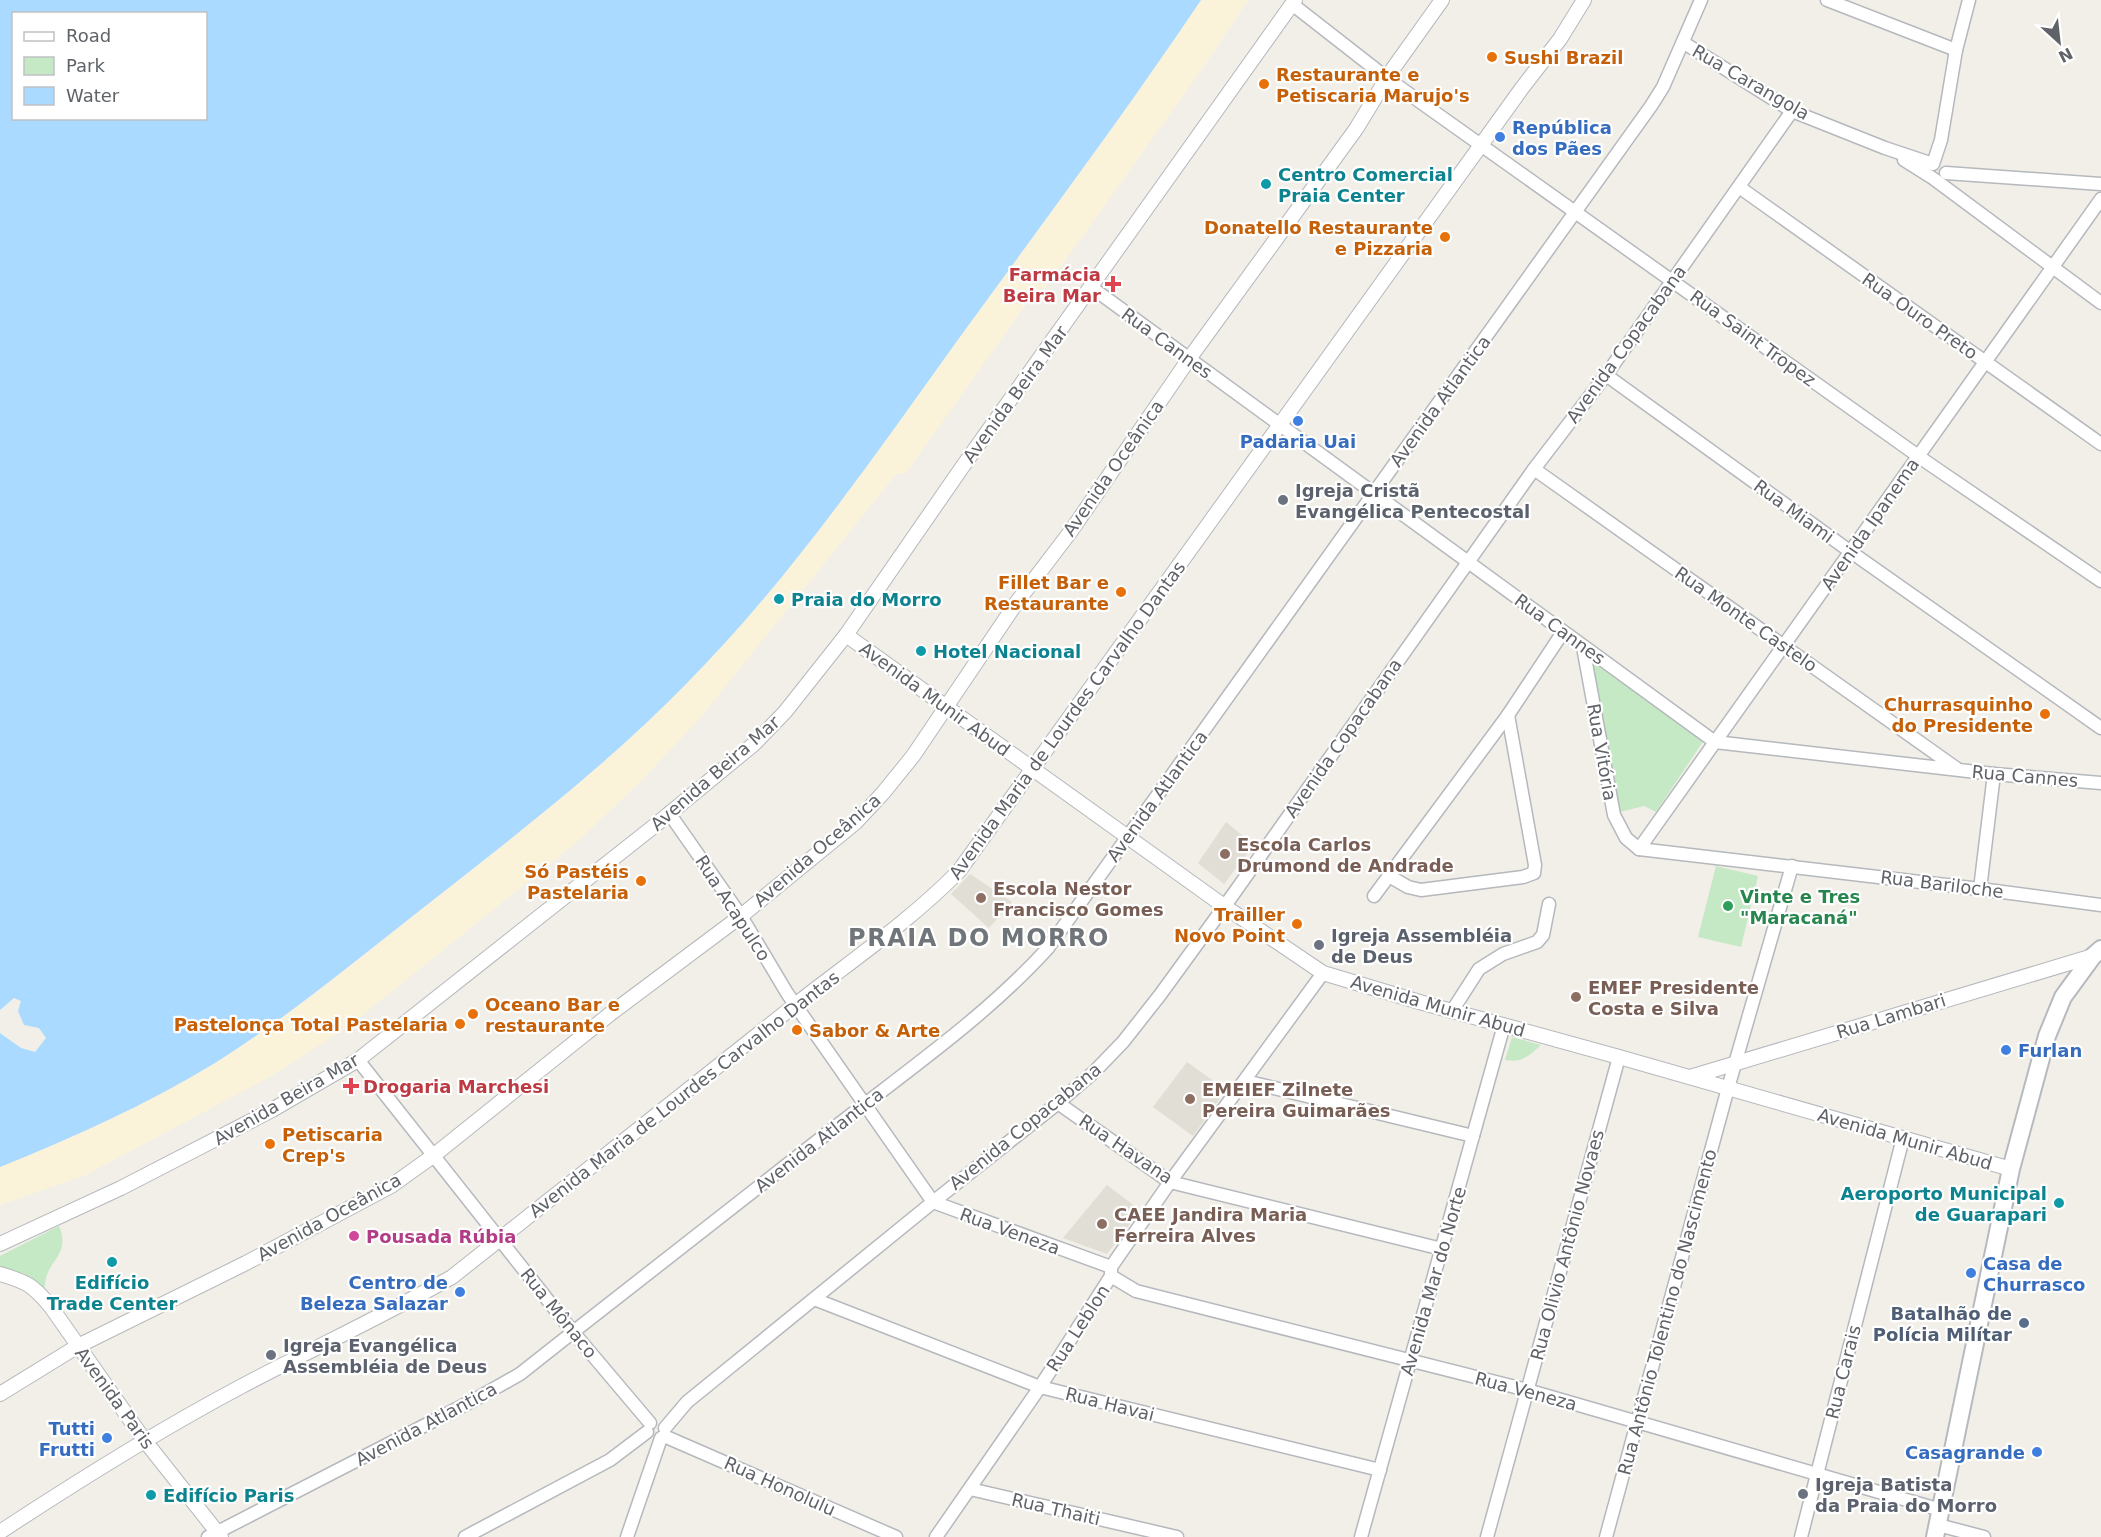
<svg xmlns="http://www.w3.org/2000/svg" width="2101" height="1537" viewBox="0 0 2101 1537" font-family="'DejaVu Sans',sans-serif">
<style>
.education{fill:#e1ded6}
.green{fill:#c5e8c5}
.sand{fill:#fbf3d9}
.water{fill:#aadaff;fill-rule:evenodd}
.lines{fill:none;stroke-linecap:round;stroke-linejoin:round}
.minor-casing{stroke:#b5b8bc;stroke-width:15}
.tertiary-casing{stroke:#b5b8bc;stroke-width:16}
.secondary-casing{stroke:#b6babf;stroke-width:20}
.minor{stroke:#fff;stroke-width:12}
.tertiary{stroke:#fff;stroke-width:14}
.secondary{stroke:#fff;stroke-width:16}
.food-dot{fill:#e8710a;stroke:#fff;stroke-width:2}
.shop-dot{fill:#3f7fe0;stroke:#fff;stroke-width:2}
.culture-dot{fill:#0f9aa8;stroke:#fff;stroke-width:2}
.health-dot{fill:#e0444e;stroke:#fff;stroke-width:2}
.worship-dot{fill:#6b7280;stroke:#fff;stroke-width:2}
.education-dot{fill:#8d6e63;stroke:#fff;stroke-width:2}
.leisure-dot{fill:#2e9e5b;stroke:#fff;stroke-width:2}
.hotel-dot{fill:#d1479c;stroke:#fff;stroke-width:2}
.service-dot{fill:#5c6f8a;stroke:#fff;stroke-width:2}
.labels{text-anchor:middle;dominant-baseline:central;stroke-width:4.5;stroke-linejoin:round;paint-order:stroke}
.food-label{font-size:18px;font-weight:bold;fill:#c56008;stroke:#fff;text-anchor:end}
.street-label{font-size:18px;fill:#5f6368;stroke:#fff}
.shop-label{font-size:18px;font-weight:bold;fill:#366cbe;stroke:#fff;text-anchor:start}
.culture-label{font-size:18px;font-weight:bold;fill:#0d838f;stroke:#fff;text-anchor:start}
.health-label{font-size:18px;font-weight:bold;fill:#be3a42;stroke:#fff;text-anchor:end}
.worship-label{font-size:18px;font-weight:bold;fill:#5b616d;stroke:#fff;text-anchor:start}
.education-label{font-size:18px;font-weight:bold;fill:#785e54;stroke:#fff;text-anchor:start}
.leisure-label{font-size:18px;font-weight:bold;fill:#27864d;stroke:#fff;text-anchor:start}
.hotel-label{font-size:18px;font-weight:bold;fill:#b23c85;stroke:#fff;text-anchor:start}
.service-label{font-size:18px;font-weight:bold;fill:#4e5e75;stroke:#fff;text-anchor:end}
.district-label{font-size:24px;font-weight:bold;letter-spacing:1.5px;fill:#70757a;stroke:#fff}
</style>
<rect width="100%" height="100%" fill="#f1efe8"/>
<g class="education">
<path d="M1226,822L1254,845L1224,884L1198,863Z"/>
<path d="M970,874L1012,902L989,928L951,894Z"/>
<path d="M1187,1062L1226,1090L1193,1136L1153,1107Z"/>
<path d="M1107,1185L1140,1210L1107,1254L1063,1238Z"/>
</g>
<g class="green">
<path d="M1591,661L1704,740L1656,812L1644,806L1620,812Z"/>
<path d="M1716,866L1758,876L1741,947L1698,937Z"/>
<path d="M1512,1037L1541,1045C1529,1056 1522,1063 1505,1060Z"/>
<path d="M59,1226C72,1257 44,1260 45,1288L25,1274L0,1266V1256Z"/>
</g>
<path class="sand" d="M1201,0H1248L1202,69L1037,300H1029L906,473L896,474L700,718L642,780L577,842L349,1026L273,1075L86,1175L0,1205V1167C74,1137 146,1105 215,1063C288,1018 354,963 421,910C513,838 605,767 687,683C790,579 872,459 957,341C1039,228 1123,116 1201,0Z"/>
<path class="water" d="M0,0H1201C1123,116 1039,228 957,341C872,459 790,579 687,683C603,769 508,841 414,915C349,966 285,1019 215,1063C146,1105 74,1137 0,1167V1033L21,1048L35,1052L46,1038L39,1028L24,1025L18,1011L21,1001L14,998L0,1010ZM14,14H206V118H14Z"/>
<g class="lines">
<defs>
<g id="minor">
<path d="M1827,0L1956,50"/>
<path d="M1292,4L1388,79L1928,463L2101,581"/>
<path d="M1684,43L1792,111L1885,148L1933,164L1941,140L1956,50L1969,0"/>
<path d="M1904,160L1931,177"/>
<path d="M1946,173L2101,184"/>
<path d="M1934,179L2101,303"/>
<path d="M1739,187L2101,444"/>
<path d="M1091,287L1715,742L1994,774L2101,783"/>
<path d="M1606,375L1851,552L2101,728"/>
<path d="M1534,469L1956,768"/>
<path d="M1583,647L1614,815L1626,838L1639,849"/>
<path d="M669,813L741,916L787,993L933,1202L1111,1267"/>
<path d="M1639,849L2101,199"/>
<path d="M1639,849L1980,889L2101,905"/>
<path d="M1389,876L1408,887L1421,890L1523,877L1534,873L1535,865L1508,715"/>
<path d="M1980,889L1994,774"/>
<path d="M1374,896L1508,715L1563,632"/>
<path d="M1452,1011L1479,969L1503,954L1537,942L1543,935L1549,904"/>
<path d="M358,1060L573,1332L650,1423"/>
<path d="M1245,1081L1473,1136"/>
<path d="M1058,1103L1170,1182L1442,1249"/>
<path d="M1111,1276L1136,1291L1527,1390L1941,1510"/>
<path d="M814,1299L1040,1387L1380,1470"/>
<path d="M665,1428L687,1402L933,1202L1058,1103L1094,1072L1123,1042L1160,995L1232,896L1534,469L1606,375L1792,111"/>
<path d="M664,1436L896,1537"/>
<path d="M970,1489L1177,1537"/>
<path d="M1938,1525L1984,1537"/>
<path d="M208,1537L474,1400L520,1374C626,1290 733,1207 839,1124C911,1068 987,1015 1048,948L1651,106L1663,87L1701,0"/>
<path d="M465,1537L610,1460L647,1432"/>
<path d="M627,1537L661,1438"/>
<path d="M936,1537L1040,1387L1111,1276V1267L1170,1182L1323,973"/>
<path d="M1361,1537L1504,1025"/>
<path d="M1487,1537L1619,1057"/>
<path d="M1606,1537L1728,1088L1792,866"/>
<path d="M1801,1537L1903,1138"/>
</g>
<g id="tertiary">
<path d="M846,635L1224,906L1323,973L1423,1003L1619,1057L2011,1169"/>
<path d="M1690,1077L2093,956"/>
<path d="M0,1244L121,1188L272,1110L358,1060L653,827L754,744L785,712L846,635L963,466L1295,0"/>
<path d="M0,1274C27,1282 33,1285 51,1307L145,1441L221,1537"/>
<path d="M0,1394L78,1346L246,1263L391,1186L433,1156L610,1014L741,916L856,822L883,793L913,756L1017,602L1071,531L1189,359L1356,129L1392,70L1442,0"/>
<path d="M0,1532C79,1480 159,1430 242,1386C312,1349 383,1316 452,1277L795,1005C851,961 909,922 959,871L1522,88L1560,39L1584,0"/>
</g>
<path id="secondary" d="M1935,1537L2011,1169L2047,1036L2063,997L2093,956L2101,949"/>
</defs>
<use href="#minor" class="minor-casing"/>
<use href="#tertiary" class="tertiary-casing"/>
<use href="#secondary" class="secondary-casing"/>
<use href="#minor" class="minor"/>
<use href="#tertiary" class="tertiary"/>
<use href="#secondary" class="secondary"/>
</g>
<g class="food-dot">
<circle cx="1492" cy="57" r="6"/>
<circle cx="1264" cy="84" r="6"/>
<circle cx="1445" cy="237" r="6"/>
<circle cx="1121" cy="592" r="6"/>
<circle cx="2045" cy="714" r="6"/>
<circle cx="641" cy="881" r="6"/>
<circle cx="1297" cy="924" r="6"/>
<circle cx="473" cy="1014" r="6"/>
<circle cx="460" cy="1024" r="6"/>
<circle cx="797" cy="1030" r="6"/>
<circle cx="270" cy="1144" r="6"/>
</g>
<g class="shop-dot">
<circle cx="1500" cy="137" r="6"/>
<circle cx="1298" cy="421" r="6"/>
<circle cx="2006" cy="1050" r="6"/>
<circle cx="1971" cy="1273" r="6"/>
<circle cx="460" cy="1292" r="6"/>
<circle cx="107" cy="1438" r="6"/>
<circle cx="2037" cy="1452" r="6"/>
</g>
<g class="culture-dot">
<circle cx="1266" cy="184" r="6"/>
<circle cx="779" cy="599" r="6"/>
<circle cx="921" cy="651" r="6"/>
<circle cx="2059" cy="1203" r="6"/>
<circle cx="112" cy="1262" r="6"/>
<circle cx="151" cy="1495" r="6"/>
</g>
<g class="health-dot">
<path d="M1110 275h6v6h6v6h-6v6h-6v-6h-6v-6h6z"/>
<path d="M348 1077h6v6h6v6h-6v6h-6v-6h-6v-6h6z"/>
</g>
<g class="worship-dot">
<circle cx="1283" cy="500" r="6"/>
<circle cx="1319" cy="945" r="6"/>
<circle cx="271" cy="1355" r="6"/>
<circle cx="1803" cy="1494" r="6"/>
</g>
<g class="education-dot">
<circle cx="1225" cy="854" r="6"/>
<circle cx="981" cy="898" r="6"/>
<circle cx="1576" cy="997" r="6"/>
<circle cx="1190" cy="1099" r="6"/>
<circle cx="1102" cy="1224" r="6"/>
</g>
<circle class="leisure-dot" cx="1728" cy="906" r="6"/>
<circle class="hotel-dot" cx="354" cy="1236" r="6"/>
<circle class="service-dot" cx="2024" cy="1323" r="6"/>
<g class="labels">
<g class="food-label">
<text x="1504" y="57" text-anchor="start">Sushi Brazil</text>
<text x="1276" y="74" text-anchor="start">Restaurante e<tspan x="1276" dy="21">Petiscaria Marujo's</tspan></text>
<text x="1433" y="227">Donatello Restaurante<tspan x="1433" dy="21">e Pizzaria</tspan></text>
<text x="1109" y="582">Fillet Bar e<tspan x="1109" dy="21">Restaurante</tspan></text>
<text x="2033" y="704">Churrasquinho<tspan x="2033" dy="21">do Presidente</tspan></text>
<text x="629" y="871">Só Pastéis<tspan x="629" dy="21">Pastelaria</tspan></text>
<text x="1285" y="914">Trailler<tspan x="1285" dy="21">Novo Point</tspan></text>
<text x="485" y="1004" text-anchor="start">Oceano Bar e<tspan x="485" dy="21">restaurante</tspan></text>
<text x="448" y="1024">Pastelonça Total Pastelaria</text>
<text x="809" y="1030" text-anchor="start">Sabor &amp; Arte</text>
<text x="282" y="1134" text-anchor="start">Petiscaria<tspan x="282" dy="21">Crep's</tspan></text>
</g>
<g class="street-label">
<text transform="translate(1751 82) rotate(30)">Rua Carangola</text>
<text transform="translate(1920 316) rotate(35)">Rua Ouro Preto</text>
<text transform="translate(1753 338) rotate(36)">Rua Saint Tropez</text>
<text transform="translate(1167 343) rotate(36)">Rua Cannes</text>
<text transform="translate(1626 344) rotate(-54)">Avenida Copacabana</text>
<text transform="translate(1015 394) rotate(-54)">Avenida Beira Mar</text>
<text transform="translate(1440 401) rotate(-54)">Avenida Atlantica</text>
<text transform="translate(1113 468) rotate(-55)">Avenida Oceânica</text>
<text transform="translate(1794 511) rotate(36)">Rua Miami</text>
<text transform="translate(1870 524) rotate(-55)">Avenida Ipanema</text>
<text transform="translate(1746 619) rotate(35)">Rua Monte Castelo</text>
<text transform="translate(1560 629) rotate(36)">Rua Cannes</text>
<text transform="translate(935 699) rotate(36)">Avenida Munir Abud</text>
<text transform="translate(1067 720) rotate(-54)">Avenida Maria de Lourdes Carvalho Dantas</text>
<text transform="translate(1343 738) rotate(-55)">Avenida Copacabana</text>
<text transform="translate(1602 752) rotate(80)">Rua Vitória</text>
<text transform="translate(715 773) rotate(-41)">Avenida Beira Mar</text>
<text transform="translate(2025 776) rotate(5)">Rua Cannes</text>
<text transform="translate(1157 796) rotate(-54)">Avenida Atlantica</text>
<text transform="translate(817 850) rotate(-41)">Avenida Oceânica</text>
<text transform="translate(1942 884) rotate(7)">Rua Bariloche</text>
<text transform="translate(733 908) rotate(57)">Rua Acapulco</text>
<text transform="translate(1438 1006) rotate(16)">Avenida Munir Abud</text>
<text transform="translate(1891 1016) rotate(-17)">Rua Lambari</text>
<text transform="translate(684 1094) rotate(-38)">Avenida Maria de Lourdes Carvalho Dantas</text>
<text transform="translate(286 1099) rotate(-30)">Avenida Beira Mar</text>
<text transform="translate(1025 1126) rotate(-39)">Avenida Copacabana</text>
<text transform="translate(1905 1139) rotate(16)">Avenida Munir Abud</text>
<text transform="translate(819 1140) rotate(-38)">Avenida Atlantica</text>
<text transform="translate(1126 1149) rotate(34)">Rua Havana</text>
<text transform="translate(329 1217) rotate(-29)">Avenida Oceânica</text>
<text transform="translate(1010 1231) rotate(20)">Rua Veneza</text>
<text transform="translate(1567 1245) rotate(-75)">Rua Olivio Antônio Novaes</text>
<text transform="translate(1433 1281) rotate(-74)">Avenida Mar do Norte</text>
<text transform="translate(1667 1312) rotate(-75)">Rua Antônio Tolentino do Nascimento</text>
<text transform="translate(559 1313) rotate(51)">Rua Mônaco</text>
<text transform="translate(1078 1328) rotate(-57)">Rua Leblon</text>
<text transform="translate(1843 1372) rotate(-76)">Rua Carais</text>
<text transform="translate(1526 1391) rotate(15)">Rua Veneza</text>
<text transform="translate(115 1398) rotate(54)">Avenida Paris</text>
<text transform="translate(1110 1404) rotate(14)">Rua Havai</text>
<text transform="translate(426 1424) rotate(-28)">Avenida Atlantica</text>
<text transform="translate(780 1486) rotate(24)">Rua Honolulu</text>
<text transform="translate(1056 1509) rotate(13)">Rua Thaiti</text>
</g>
<g class="shop-label">
<text x="1512" y="127">República<tspan x="1512" dy="21">dos Pães</tspan></text>
<text x="1298" y="441" text-anchor="middle">Padaria Uai</text>
<text x="2018" y="1050">Furlan</text>
<text x="1983" y="1263">Casa de<tspan x="1983" dy="21">Churrasco</tspan></text>
<text x="448" y="1282" text-anchor="end">Centro de<tspan x="448" dy="21">Beleza Salazar</tspan></text>
<text x="95" y="1428" text-anchor="end">Tutti<tspan x="95" dy="21">Frutti</tspan></text>
<text x="2025" y="1452" text-anchor="end">Casagrande</text>
</g>
<g class="culture-label">
<text x="1278" y="174">Centro Comercial<tspan x="1278" dy="21">Praia Center</tspan></text>
<text x="791" y="599">Praia do Morro</text>
<text x="933" y="651">Hotel Nacional</text>
<text x="2047" y="1193" text-anchor="end">Aeroporto Municipal<tspan x="2047" dy="21">de Guarapari</tspan></text>
<text x="112" y="1282" text-anchor="middle">Edifício<tspan x="112" dy="21">Trade Center</tspan></text>
<text x="163" y="1495">Edifício Paris</text>
</g>
<g class="health-label">
<text x="1101" y="274">Farmácia<tspan x="1101" dy="21">Beira Mar</tspan></text>
<text x="363" y="1086" text-anchor="start">Drogaria Marchesi</text>
</g>
<g class="worship-label">
<text x="1295" y="490">Igreja Cristã<tspan x="1295" dy="21">Evangélica Pentecostal</tspan></text>
<text x="1331" y="935">Igreja Assembléia<tspan x="1331" dy="21">de Deus</tspan></text>
<text x="283" y="1345">Igreja Evangélica<tspan x="283" dy="21">Assembléia de Deus</tspan></text>
<text x="1815" y="1484">Igreja Batista<tspan x="1815" dy="21">da Praia do Morro</tspan></text>
</g>
<g class="education-label">
<text x="1237" y="844">Escola Carlos<tspan x="1237" dy="21">Drumond de Andrade</tspan></text>
<text x="993" y="888">Escola Nestor<tspan x="993" dy="21">Francisco Gomes</tspan></text>
<text x="1588" y="987">EMEF Presidente<tspan x="1588" dy="21">Costa e Silva</tspan></text>
<text x="1202" y="1089">EMEIEF Zilnete<tspan x="1202" dy="21">Pereira Guimarães</tspan></text>
<text x="1114" y="1214">CAEE Jandira Maria<tspan x="1114" dy="21">Ferreira Alves</tspan></text>
</g>
<g class="leisure-label">
<text x="1740" y="896">Vinte e Tres<tspan x="1740" dy="21">"Maracaná"</tspan></text>
</g>
<g class="hotel-label">
<text x="366" y="1236">Pousada Rúbia</text>
</g>
<g class="service-label">
<text x="2012" y="1313">Batalhão de<tspan x="2012" dy="21">Polícia Milítar</tspan></text>
</g>
<g class="district-label">
<text x="979" y="938">PRAIA DO MORRO</text>
</g>
</g>
<rect x="12" y="12" width="195" height="108" fill="#ffffff" stroke="#bfc1c3" stroke-width="1.5"/>
<rect x="24" y="32" width="30" height="9" fill="#ffffff" stroke="#bfc1c3" stroke-width="1.5"/>
<text x="66" y="42" font-size="18" fill="#5f6368">Road</text>
<rect x="24" y="57" width="30" height="18" fill="#c5e8c5" stroke="#bfc1c3" stroke-width="1.5"/>
<text x="66" y="72" font-size="18" fill="#5f6368">Park</text>
<rect x="24" y="87" width="30" height="18" fill="#aadaff" stroke="#bfc1c3" stroke-width="1.5"/>
<text x="66" y="102" font-size="18" fill="#5f6368">Water</text>
<g transform="translate(2059 42) rotate(153)" stroke="#ffffff" stroke-width="4.5" paint-order="stroke">
<path d="M0-4.5L10 22L0 15L-10 22Z" fill="#5f6368"/>
<text y="-9" font-size="16" font-weight="bold" text-anchor="middle" fill="#5f6368">N</text>
</g>
</svg>
